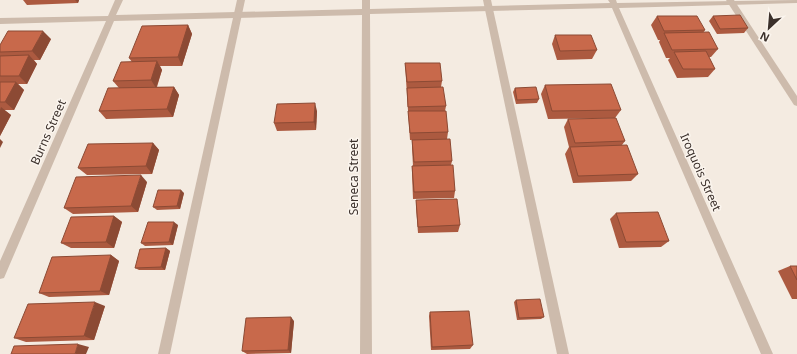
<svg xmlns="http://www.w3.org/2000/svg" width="797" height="354" viewBox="0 0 797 354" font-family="'Noto Sans',sans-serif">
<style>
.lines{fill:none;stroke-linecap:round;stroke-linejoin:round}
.service{fill:#cdbbac;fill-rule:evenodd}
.minor{fill:#cdbbac;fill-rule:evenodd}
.wall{fill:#ac5a40}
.shaded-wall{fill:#8c4a34}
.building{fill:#c8694b;stroke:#8c4a34}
.labels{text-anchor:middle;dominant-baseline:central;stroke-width:3;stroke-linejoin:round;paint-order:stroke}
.street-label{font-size:12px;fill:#3b302b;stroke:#fbf5ee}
</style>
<rect width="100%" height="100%" fill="#f4ebe1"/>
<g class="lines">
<g class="service">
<path d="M237,0H245L170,354H158Z"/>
<path d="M483,0H491L569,354H557Z"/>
<path d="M726,0H734L797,96V106L794,105Z"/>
</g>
<path class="minor" d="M115,0H123L116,15L362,9V0H370V9L610,3L608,0H616L617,3L797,0V3L619,8L773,354H761L612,8L370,14L372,354H360L362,15L114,21L4,278L0,279V261L106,21L0,24V18L108,16Z"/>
</g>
<g class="wall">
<path d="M23,0H79L78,3L27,5Z"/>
<path d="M657,16L705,30L703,33L718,49L711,57H709L715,69L708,77L677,78L668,60L670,58H666L659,42L660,40H658L651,25Z"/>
<path d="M713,16L748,28L744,33L717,34L709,21Z"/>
<path d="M188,25L192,34L182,66H160L162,70L157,87H174L179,95L173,117L106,119L99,111L119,88L113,81L132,62L129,58Z"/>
<path d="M555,35L597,50L592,59L557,60L552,44Z"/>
<path d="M51,39L40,60H34L37,64L27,84H18L24,90L14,110H4L11,115L0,136V45Z"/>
<path d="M405,63L442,81L441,87L446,106L445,111L448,132L447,139L452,161L451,165L455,191L454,198L413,199L412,174V166H413L412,148V140H410L407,96Z"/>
<path d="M545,85L621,110L615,118L548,119L541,94Z"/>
<path d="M515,88L539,99L537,103L516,104L513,92Z"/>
<path d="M317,111L316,130L277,131L274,123Z"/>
<path d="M568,119L625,141L622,145L638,174L631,181L573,183L565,154L569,147L564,127Z"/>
<path d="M153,143L159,150L152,174L87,175L78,168Z"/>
<path d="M147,182L138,212L73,214L64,208Z"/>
<path d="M184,193L180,209L157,210L153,207Z"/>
<path d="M416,200L460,225L458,232L418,233L416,207Z"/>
<path d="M616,213L669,241L661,247L619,248L610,219Z"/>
<path d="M114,216L122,222L114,248H71L61,243Z"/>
<path d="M178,225L173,245L145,246L141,243Z"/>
<path d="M166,248L170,251L165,270H139L135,268Z"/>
<path d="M111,255L119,261L109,295L49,297L39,293Z"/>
<path d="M790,266H797V299H792L778,271Z"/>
<path d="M516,300L544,317L541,319L517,320L514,302Z"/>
<path d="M105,306L94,340L26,342L14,338Z"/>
<path d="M430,312L473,345L470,349L431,350L429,316Z"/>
<path d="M294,321L291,353L247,354L242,351Z"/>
</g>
<g class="shaded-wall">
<path d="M75,0H79L78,3Z"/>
<path d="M188,25L192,34L182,66L178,57Z"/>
<path d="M43,31L51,39L40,60L32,51Z"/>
<path d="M29,55L37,64L27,84L19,76Z"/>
<path d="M157,61L162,70L156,88L151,80Z"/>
<path d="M16,82L24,90L14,110L5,102Z"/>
<path d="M174,87L179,95L173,117L167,109Z"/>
<path d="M315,103L317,111L316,130L314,122Z"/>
<path d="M1,107L11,115L0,136V110Z"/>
<path d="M0,139L3,142L0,148Z"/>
<path d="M153,143L159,150L152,174L146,166Z"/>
<path d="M141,175L147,182L138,212L131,206Z"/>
<path d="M181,190L184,193L180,209L177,206Z"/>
<path d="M114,216L122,222L114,248L106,242Z"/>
<path d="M174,222L178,225L173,245L169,242Z"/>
<path d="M166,248L170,251L165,270L161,267Z"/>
<path d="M111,255L119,261L109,295L100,291Z"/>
<path d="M95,302L105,306L94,340L84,336Z"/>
<path d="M291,317L294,321L291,353L288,350Z"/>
<path d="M78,344L89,347L86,354H75Z"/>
</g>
<g class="building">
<path d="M740,15L748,28L720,29L713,16Z"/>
<path d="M657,16H697L705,30L664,31Z"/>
<path d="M188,25L178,57L129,58L142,26Z"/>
<path d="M8,31H43L32,51L0,52V45Z"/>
<path d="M709,32L718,49L672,50L664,33Z"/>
<path d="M555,35H591L597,50L560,51Z"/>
<path d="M706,51L715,69H683L674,52Z"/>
<path d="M29,55L19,76H0V56Z"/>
<path d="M157,61L151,80L113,81L121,62Z"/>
<path d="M405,63H440L442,81L407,82Z"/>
<path d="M0,82H16L5,102H0Z"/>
<path d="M611,84L621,110L552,111L545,85Z"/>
<path d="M174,87L167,109L99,111L108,88Z"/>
<path d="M443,87L446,106L408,107L407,88Z"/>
<path d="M536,87L539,99L517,100L515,88Z"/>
<path d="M315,103L314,122L274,123L277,104Z"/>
<path d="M408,111H446L448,132L410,133Z"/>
<path d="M616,118L625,141L575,143L568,119Z"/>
<path d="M450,139L452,161L414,162L412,140Z"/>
<path d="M153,143L146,166L78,168L88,144Z"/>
<path d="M627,145L638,174L578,176L570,147Z"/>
<path d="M453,165L455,191L414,192L412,166Z"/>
<path d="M141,175L131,206L64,208L76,177Z"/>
<path d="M158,190H181L177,206L153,207Z"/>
<path d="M457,199L460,225L418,227L416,200Z"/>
<path d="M658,212L669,241L626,242L616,213Z"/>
<path d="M114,216L106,242L61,243L71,217Z"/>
<path d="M148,222H174L169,242L141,243Z"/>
<path d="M166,248L161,267L135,268L140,249Z"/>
<path d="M111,255L100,291L39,293L52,257Z"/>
<path d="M790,266H797V280Z"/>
<path d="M540,299L544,317L519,318L516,300Z"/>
<path d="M95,302L84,336L14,338L28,304Z"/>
<path d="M469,311L473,345L432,347L430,312Z"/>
<path d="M291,317L288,350L242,351L246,318Z"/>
<path d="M78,344L75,354H11L14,346Z"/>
</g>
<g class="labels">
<g class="street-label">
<text transform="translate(48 132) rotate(-66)">Burns Street</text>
<text transform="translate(701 172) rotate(66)">Iroquois Street</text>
<text transform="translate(353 177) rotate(-90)">Seneca Street</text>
</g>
</g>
<g transform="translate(769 28) rotate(206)" stroke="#fbf5ee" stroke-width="3" paint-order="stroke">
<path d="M0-3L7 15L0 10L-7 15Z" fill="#3b302b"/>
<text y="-6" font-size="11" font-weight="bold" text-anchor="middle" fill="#3b302b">N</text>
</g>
</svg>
